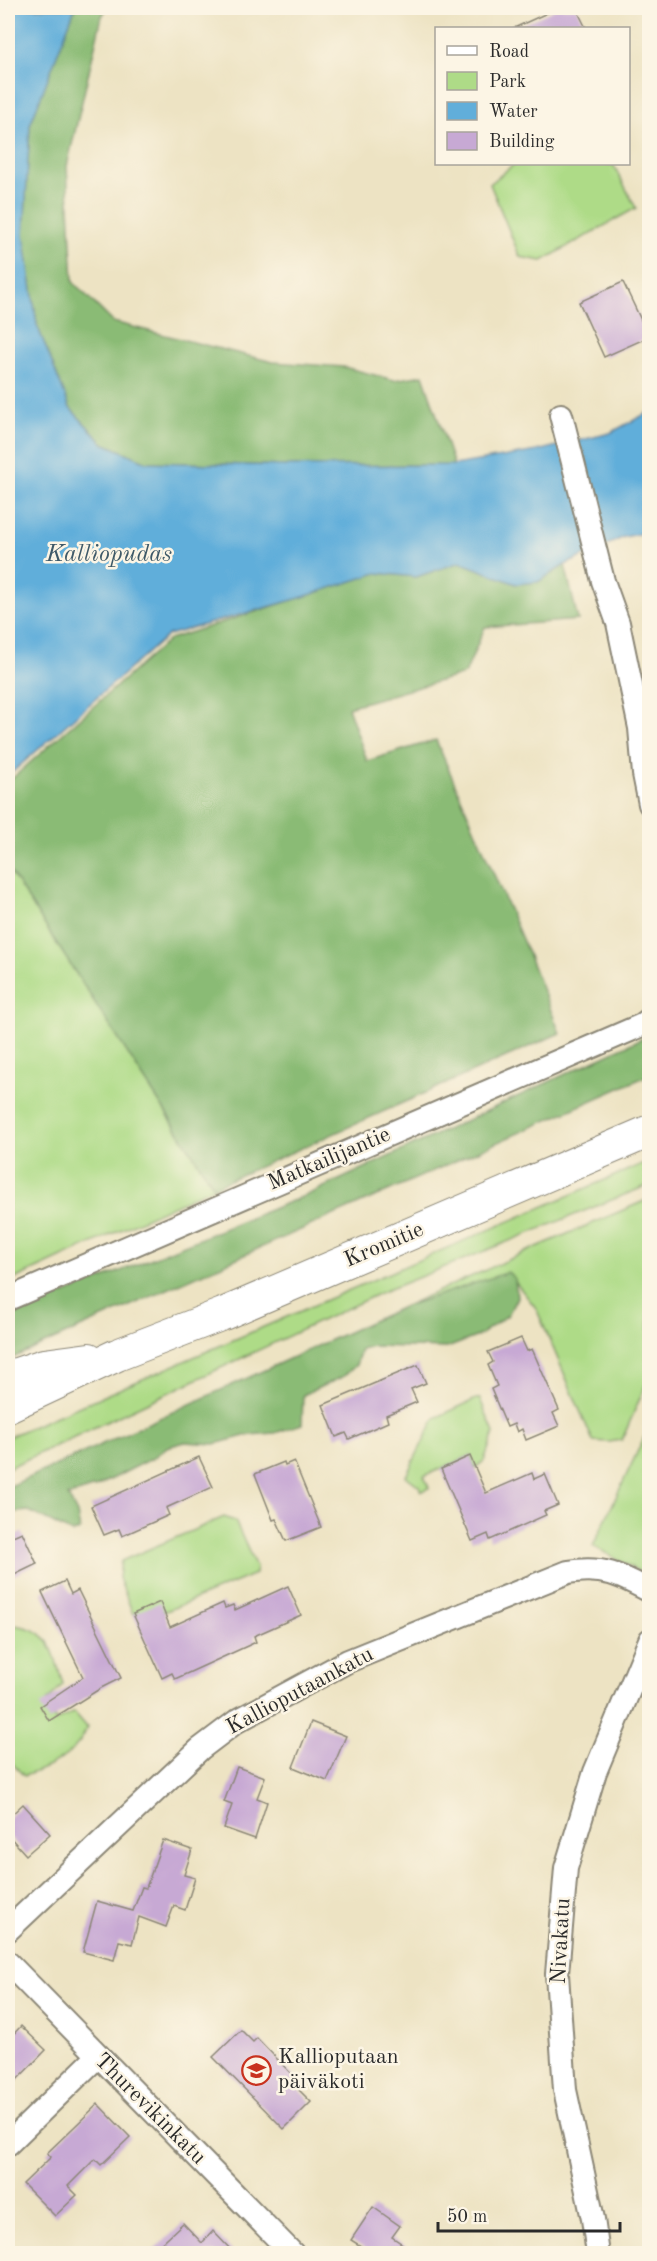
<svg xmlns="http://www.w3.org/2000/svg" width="657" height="2261" viewBox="0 0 657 2261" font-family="'Old Standard TT',serif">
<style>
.green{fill:#aedb87;stroke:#6c8359;stroke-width:1.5}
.forest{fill:#8abb74;stroke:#5a7350;stroke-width:1.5}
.water{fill:#61aeda;stroke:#466c82;stroke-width:1.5}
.building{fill:#c7a9d4}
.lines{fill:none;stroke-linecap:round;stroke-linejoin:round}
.minor-casing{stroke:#8c8777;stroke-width:26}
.secondary-casing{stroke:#8c8777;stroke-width:34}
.minor{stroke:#fff;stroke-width:22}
.secondary{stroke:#fff;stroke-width:32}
.labels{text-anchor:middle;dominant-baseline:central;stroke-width:5;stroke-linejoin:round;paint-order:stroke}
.street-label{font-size:22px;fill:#2b2b2b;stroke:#fcf5e5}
.poi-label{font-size:22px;fill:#2b2b2b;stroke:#fcf5e5;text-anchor:start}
.water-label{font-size:24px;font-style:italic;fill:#3e5968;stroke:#fcf5e5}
</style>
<rect width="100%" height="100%" fill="#fcf5e5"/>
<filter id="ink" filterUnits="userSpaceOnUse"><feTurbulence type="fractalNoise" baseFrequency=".0167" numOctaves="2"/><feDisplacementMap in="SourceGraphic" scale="12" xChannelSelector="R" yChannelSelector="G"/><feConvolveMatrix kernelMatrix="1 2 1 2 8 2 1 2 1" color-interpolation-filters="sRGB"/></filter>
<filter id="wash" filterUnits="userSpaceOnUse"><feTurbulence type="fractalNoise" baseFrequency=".008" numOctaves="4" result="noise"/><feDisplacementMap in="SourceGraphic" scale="24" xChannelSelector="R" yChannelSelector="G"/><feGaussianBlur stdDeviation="1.35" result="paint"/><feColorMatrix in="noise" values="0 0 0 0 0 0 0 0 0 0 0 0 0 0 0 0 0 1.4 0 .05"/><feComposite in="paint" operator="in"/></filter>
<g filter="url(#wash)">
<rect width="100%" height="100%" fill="#ede3c3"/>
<g class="green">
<path d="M514,164H613L636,208L542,261L520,257L490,184Z"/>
<path d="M8,868L214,1187L8,1282Z"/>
<path d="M649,1161V1185L380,1293L8,1468V1437Z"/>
<path d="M649,1199V1377L622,1440L609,1442L593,1441L536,1308L508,1273L403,1307L537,1247Z"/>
<path d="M476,1399H480L494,1433L484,1461L475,1468L470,1456L424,1476L429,1488L421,1492L419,1486L406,1476L435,1418Z"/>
<path d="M649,1427L650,1577H649L593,1546Z"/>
<path d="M224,1517L235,1521L256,1567L255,1574L164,1612L133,1614L119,1578L121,1561Z"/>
<path d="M11,1625C52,1628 52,1649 63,1684L45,1704L56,1721L74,1712L87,1727C79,1753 49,1768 24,1776L8,1759V1626Z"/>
</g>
<g class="forest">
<path d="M75,8H107L102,16L67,166L73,282L113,322L273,362L344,367L394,380L423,375L454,465L285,466L147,462L103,443L70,408L37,325L24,234L30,125Z"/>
<path d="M460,562L516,584L538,582L565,565L578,620L485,627L465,674L348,707L367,761L436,740L525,946L560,1033L214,1187L8,868V782L170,639L377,573L416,577Z"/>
<path d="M649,1035V1075L8,1360V1317L309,1194Z"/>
<path d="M508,1272L515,1279L517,1297L508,1315L478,1336L447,1348L373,1346L361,1349L356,1365L344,1376L303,1395L302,1424L275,1433L248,1435L215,1444L185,1442L167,1447L153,1458L96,1487L68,1496L77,1514L80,1530L72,1533L29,1511L8,1513V1487L403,1307Z"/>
</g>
<path class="water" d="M8,8H75L30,125L24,234L37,325L70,408L103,443L147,462L285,466L454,465L537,451L610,433L649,412V532L624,537L565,565L538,582L516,584L460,562L416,577L377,573L300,598L168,635L8,776Z"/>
<g id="blocks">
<g class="building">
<path d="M558,8H576L586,28H514Z"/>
<path d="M623,282L649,337L604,357L579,302Z"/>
<path d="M521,1338L527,1351L532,1349L559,1410L553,1413L559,1426L526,1440L522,1429L517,1432L514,1424L507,1427L491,1389L497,1386L488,1365L493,1362L488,1352Z"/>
<path d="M418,1365L426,1383L411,1389L417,1402L386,1415L388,1422L349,1439L346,1433L336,1437L323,1405Z"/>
<path d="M470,1456L486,1493L532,1473L534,1479L545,1474L558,1505L544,1511L546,1515L490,1540L488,1534L472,1541L441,1469Z"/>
<path d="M199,1457L213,1487L166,1508L169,1515L122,1536L119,1529L104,1535L91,1506Z"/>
<path d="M294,1461L321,1527L286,1541L276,1519L273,1520L255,1474L284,1462L285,1465Z"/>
<path d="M22,1532L37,1564L8,1578V1538Z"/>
<path d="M65,1581L71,1594L78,1590L121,1678L101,1688L49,1721L40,1706L83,1677L42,1592Z"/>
<path d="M288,1586L301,1615L254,1636L256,1642L175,1679L172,1673L162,1678L133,1614L160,1602L170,1627L223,1603L225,1608L233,1605L235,1610Z"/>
<path d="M311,1722L346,1736L327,1781L293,1767Z"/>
<path d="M237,1767L265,1777L257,1798L267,1802L255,1839L224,1828L232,1805L224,1802Z"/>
<path d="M23,1804L50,1834L26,1855L8,1835V1818Z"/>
<path d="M163,1840L192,1850L184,1875L195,1878L185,1910L174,1906L166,1927L139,1917L132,1944L119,1941L114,1960L83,1952L97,1901L133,1911L142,1887L146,1888Z"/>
<path d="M21,2026L46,2050L8,2089V2040Z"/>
<path d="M241,2030L253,2042L257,2038L301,2084L297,2088L311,2102L284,2129L213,2057Z"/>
<path d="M98,2104L130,2137L101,2165L95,2159L68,2186L77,2195L55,2216L23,2184L51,2157L47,2153Z"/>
<path d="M373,2207L400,2226L392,2237L416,2253H372L351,2240Z"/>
<path d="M183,2223L202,2243L213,2231L234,2253H151Z"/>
</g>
</g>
</g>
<g filter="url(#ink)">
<use href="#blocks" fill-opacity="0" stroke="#8c8777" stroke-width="1.5"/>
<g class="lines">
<defs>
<g id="minor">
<path d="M561,415L603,581L618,623L640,728L644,774L650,804"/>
<path d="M8,1299L642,1025L650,1019"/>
<path d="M8,1930L200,1749L237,1721L348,1661L568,1572C603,1566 620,1575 650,1591"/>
<path d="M8,1963L293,2254"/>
<path d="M8,2144L98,2056"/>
<path d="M598,2254L593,2219L565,2090L557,1974L566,1868L595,1772L650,1640"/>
</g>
<g id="secondary">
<path d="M8,1377L44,1365L89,1359"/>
<path d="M8,1406L117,1355L223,1314L650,1131"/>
</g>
</defs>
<use href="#minor" class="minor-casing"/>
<use href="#secondary" class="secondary-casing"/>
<use href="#minor" class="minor"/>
<use href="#secondary" class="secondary"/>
</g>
</g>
<defs>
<symbol id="school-ring" viewBox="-11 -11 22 22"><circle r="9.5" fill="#fcf5e5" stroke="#c8321e" stroke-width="1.5"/><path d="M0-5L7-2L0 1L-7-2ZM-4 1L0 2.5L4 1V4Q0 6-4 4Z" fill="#c8321e"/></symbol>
</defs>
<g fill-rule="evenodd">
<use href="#school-ring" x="240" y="2054" width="33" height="33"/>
</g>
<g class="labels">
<g class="street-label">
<text transform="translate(329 1159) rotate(-23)">Matkailijantie</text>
<text transform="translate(384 1245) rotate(-23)">Kromitie</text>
<text transform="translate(300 1691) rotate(-28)">Kallioputaankatu</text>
<text transform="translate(561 1941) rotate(-87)">Nivakatu</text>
<text transform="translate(150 2109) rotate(45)">Thurevikinkatu</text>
</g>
<g class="poi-label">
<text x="278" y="2057">Kallioputaan<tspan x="278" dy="25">päiväkoti</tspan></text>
</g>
<g class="water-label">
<text x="109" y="555">Kalliopudas</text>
</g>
</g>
<rect width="657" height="2261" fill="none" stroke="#fcf5e5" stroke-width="30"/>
<rect x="435" y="27" width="195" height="138" fill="#fcf5e5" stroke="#a8a49b" stroke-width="1.5"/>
<rect x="447" y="46" width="30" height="9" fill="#ffffff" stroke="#a8a49b" stroke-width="1.5"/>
<text x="489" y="57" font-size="18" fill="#2b2b2b">Road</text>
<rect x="447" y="72" width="30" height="18" fill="#aedb87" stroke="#a8a49b" stroke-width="1.5"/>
<text x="489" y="87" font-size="18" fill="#2b2b2b">Park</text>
<rect x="447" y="102" width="30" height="18" fill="#61aeda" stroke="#a8a49b" stroke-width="1.5"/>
<text x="489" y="117" font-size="18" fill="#2b2b2b">Water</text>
<rect x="447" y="132" width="30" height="18" fill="#c7a9d4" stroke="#a8a49b" stroke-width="1.5"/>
<text x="489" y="147" font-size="18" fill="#2b2b2b">Building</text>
<path d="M438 2222v9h182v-9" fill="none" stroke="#2b2b2b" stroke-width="3"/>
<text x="447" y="2222" font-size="18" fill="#2b2b2b" stroke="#fcf5e5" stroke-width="4.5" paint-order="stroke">50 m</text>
</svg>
